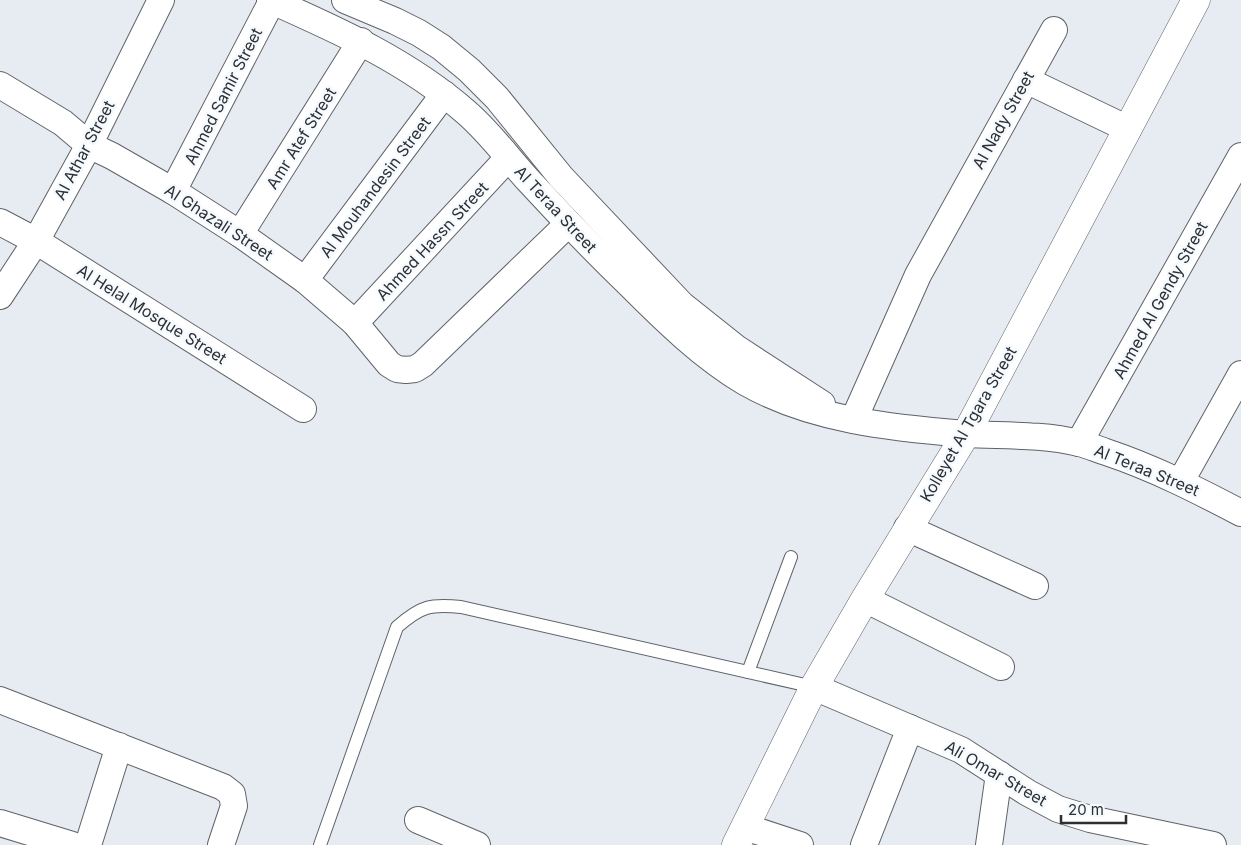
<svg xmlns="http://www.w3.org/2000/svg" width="1241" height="845" viewBox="0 0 1241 845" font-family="Inter,sans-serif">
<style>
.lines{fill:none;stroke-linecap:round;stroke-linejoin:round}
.lane-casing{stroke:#5f6369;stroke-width:14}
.street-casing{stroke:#5f6369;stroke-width:28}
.secondary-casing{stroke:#5f6369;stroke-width:29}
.lane{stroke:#fff;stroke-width:12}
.street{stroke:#fff;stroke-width:26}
.secondary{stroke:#fff;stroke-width:28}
.labels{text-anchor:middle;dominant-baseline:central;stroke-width:5;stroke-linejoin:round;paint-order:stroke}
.street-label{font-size:16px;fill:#2d2f32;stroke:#f5faff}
</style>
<rect width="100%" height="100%" fill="#e7ecf3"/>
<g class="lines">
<defs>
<g id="lane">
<path d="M748,672L791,557"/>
<path d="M320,845L397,627C421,606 430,604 461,607L814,687"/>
</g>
<g id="street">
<path d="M270,0C340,31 409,62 467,113C490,133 508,158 528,180C562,217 596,252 632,287C666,321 703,357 745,382C811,420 892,428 966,434C1003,436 1042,434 1079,443C1088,445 1097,449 1106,452C1154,468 1197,490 1241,513"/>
<path d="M345,0L395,21L419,33L441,47L469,70L497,98L561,177L682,305L736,348L822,404"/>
<path d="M1026,80L1128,129"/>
<path d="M0,85L63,123L89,145L112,156L173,191L240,234L305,280L355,323L389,364L397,369L406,370L415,369L423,364L568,224"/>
<path d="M173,191L272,1"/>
<path d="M0,222L36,241L303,409"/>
<path d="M240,234L361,41"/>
<path d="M305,280L444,94"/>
<path d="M0,296L36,241L89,145L161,0"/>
<path d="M355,323L508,158"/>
<path d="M854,419L918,275L1054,30"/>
<path d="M1079,443L1241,156"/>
<path d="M1181,481L1241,374"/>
<path d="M907,528L1035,586"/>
<path d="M865,599L1001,667"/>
<path d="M814,687L961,750L1028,793L1058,809L1090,819L1213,845"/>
<path d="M0,700L223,787L232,794L234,806L221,845"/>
<path d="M418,820L477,845"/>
<path d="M0,823L72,845"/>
<path d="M745,827L800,845"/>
<path d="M88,845L119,746"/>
<path d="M864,845L910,728"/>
<path d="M989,845L999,774"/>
</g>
<path id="secondary" d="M736,845L814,687L865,599L966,434L1196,0"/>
</defs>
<use href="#lane" class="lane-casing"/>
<use href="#street" class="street-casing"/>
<use href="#secondary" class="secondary-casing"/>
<use href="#lane" class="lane"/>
<use href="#street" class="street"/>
<use href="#secondary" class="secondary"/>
</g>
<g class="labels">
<g class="street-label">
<text transform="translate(223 96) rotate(-63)">Ahmed Samir Street</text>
<text transform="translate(1003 120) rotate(-61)">Al Nady Street</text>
<text transform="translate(301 138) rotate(-58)">Amr Atef Street</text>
<text transform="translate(84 150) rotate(-62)">Al Athar Street</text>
<text transform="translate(375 187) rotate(-53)">Al Mouhandesin Street</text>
<text transform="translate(556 209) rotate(47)">Al Teraa Street</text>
<text transform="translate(219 222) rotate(33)">Al Ghazali Street</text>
<text transform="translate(432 241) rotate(-47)">Ahmed Hassn Street</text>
<text transform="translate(1160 300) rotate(-61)">Ahmed Al Gendy Street</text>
<text transform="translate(152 314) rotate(32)">Al Helal Mosque Street</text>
<text transform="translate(968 424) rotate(-60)">Kolleyet Al Tgara Street</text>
<text transform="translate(1147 470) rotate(22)">Al Teraa Street</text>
<text transform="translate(996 773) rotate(30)">Ali Omar Street</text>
</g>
</g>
<path d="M1061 815v8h65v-8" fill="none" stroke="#2d2f32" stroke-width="2.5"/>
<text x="1068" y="815" font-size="15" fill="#2d2f32" stroke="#f5faff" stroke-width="4" paint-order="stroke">20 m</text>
</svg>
